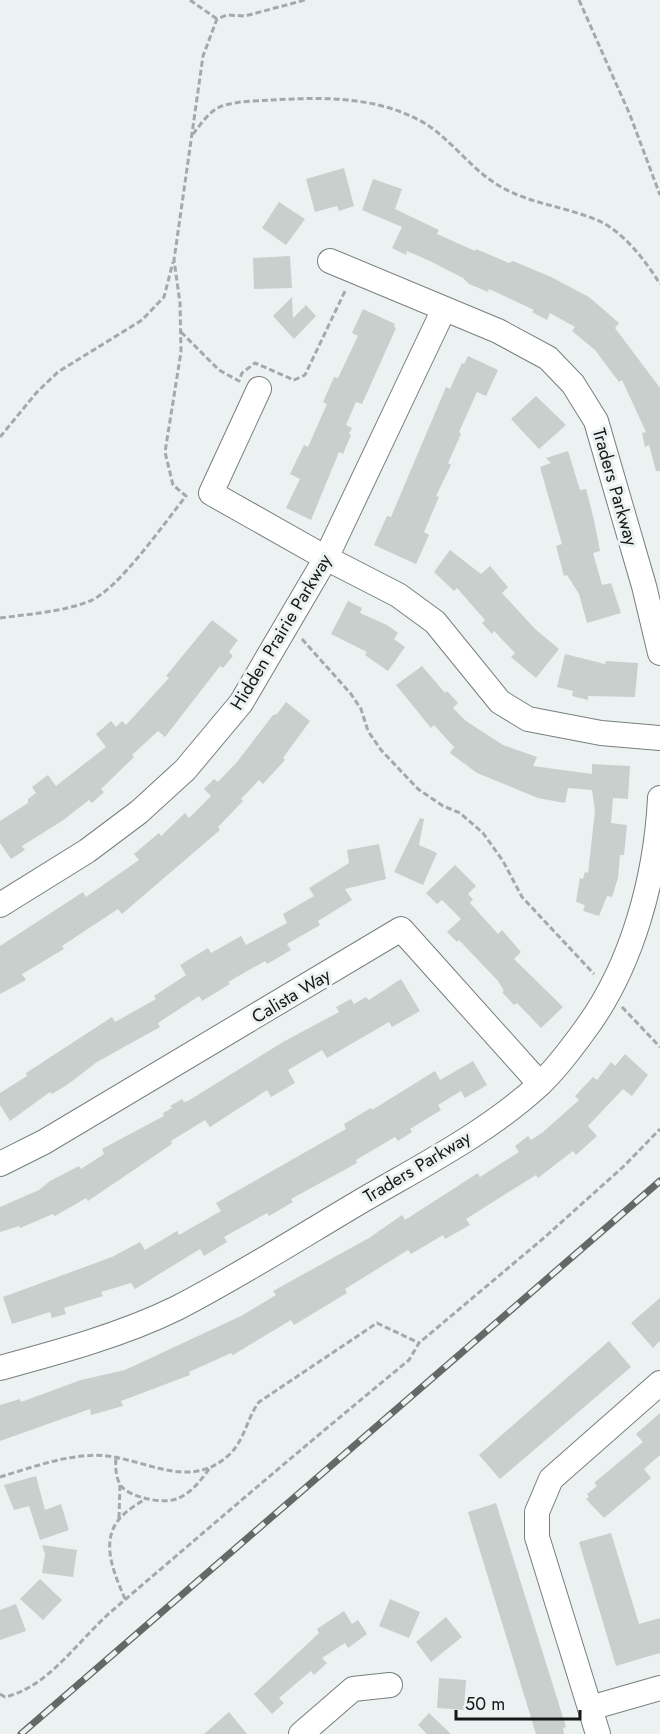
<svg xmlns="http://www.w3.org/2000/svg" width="660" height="1734" viewBox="0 0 660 1734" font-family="Jost,sans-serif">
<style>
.building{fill:#c8cfcd}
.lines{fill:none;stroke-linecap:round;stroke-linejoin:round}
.minor-casing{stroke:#787f7e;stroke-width:26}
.path{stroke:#a4aaa9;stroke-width:3;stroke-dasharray:6 3;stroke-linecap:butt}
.minor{stroke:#fff;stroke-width:24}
.rail-casing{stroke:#646867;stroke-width:7}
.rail{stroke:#ebf2f1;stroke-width:4.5;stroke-dasharray:14;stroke-linecap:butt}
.labels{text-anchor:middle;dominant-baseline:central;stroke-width:6;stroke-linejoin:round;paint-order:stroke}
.street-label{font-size:18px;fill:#171919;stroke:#ebf2f1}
</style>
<rect width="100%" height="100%" fill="#ebf2f1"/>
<g class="building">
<path d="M344,168L354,206L339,211L337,206L315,212L306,179Z"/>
<path d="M373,179L402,189L395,209L439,230L437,234L475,251L476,249L509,263L513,261L551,277L589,297L619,323L615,328L660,388V471H656L649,445L645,447L642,433L646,432L622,380L619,382L595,350L572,331L575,327L550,313L547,320L532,312L534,310L489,289L488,292L469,284L463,278L430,261L407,251L406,255L392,248L402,227L362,210Z"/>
<path d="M279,202L305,219L286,245L262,228Z"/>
<path d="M290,256L292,288L254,289L253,258Z"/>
<path d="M292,297L293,318L306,305L316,316L294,339L273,316Z"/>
<path d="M363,309L395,324L394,327L396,328L362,404L356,402L346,425L352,428L349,434L351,435L343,454L339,452L311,520L286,508L300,479L290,474L304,445L308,447L327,404L323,402L334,377L338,378L358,336L352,333Z"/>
<path d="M468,356L498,370L486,396L477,392L459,432L461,434L448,463L451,465L436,496L439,497L424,532L429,535L416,564L374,545L387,516L391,517L446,387L450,389L462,363L464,364Z"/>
<path d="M536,396L566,425L539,449L511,419Z"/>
<path d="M568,451L580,490L586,489L594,520L600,551L593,553L602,585L611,583L621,613L587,623L579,594L567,575L564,576L556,546L562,544L540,467L551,463L546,458Z"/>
<path d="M450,550L481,574L490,566L508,587L502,593L535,629L559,649L536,678L511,657L515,653L494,631L492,634L482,623L485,620L457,588L454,591L434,572Z"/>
<path d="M348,601L362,608L360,613L387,625L398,633L394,639L405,647L388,671L365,655L367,652L331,634Z"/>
<path d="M212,620L238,640L229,652L233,656L223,668L220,666L165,737L158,731L132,755L134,757L101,789L104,792L92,803L89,800L62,821L22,846L25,850L11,859L0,843V821L28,803V799L36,793L32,787L48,775L56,786L106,747L96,734L111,721L116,727L122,721L126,725L169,678L166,676Z"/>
<path d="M565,654L605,664L606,661L638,663L635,697L588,696V700L572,696L573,691L557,687Z"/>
<path d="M422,666L445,693L447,691L458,703L453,708L466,721L503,745L537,757L533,766L592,774V764L630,766L628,799L613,798L611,823L627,825L624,855H620L618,878L612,897L607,896L599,916L583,911L585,905L576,902L580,878L583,879L585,872L588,873L595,811L592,790L568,788L565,803L538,798L477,773L450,753L454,747L434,725L431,728L396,685Z"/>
<path d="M286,702L310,721L283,758L285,760L263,784L259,780L241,799L243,801L218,827L220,830L122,914L118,909L62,946L64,949L22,974L26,980L0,994V946L83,892L86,897L139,860L134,854L159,833L161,836L185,813L189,818L211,796L204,789L214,779L218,782L237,762L273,715L277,714Z"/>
<path d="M420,818L424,819L419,845L437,853L423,885L394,872Z"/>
<path d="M379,844L386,879L345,889L352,900L318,921L320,925L287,944L291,950L267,964L265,961L228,982L230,984L202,1001L199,996L158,1023L160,1027L97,1062L67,1085L52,1094L50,1092L10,1121L0,1105V1093L27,1076L26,1073L112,1017L115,1022L156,999L154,996L186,975L180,965L208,948L211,953L241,936L246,945L287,923L283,914L314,896L309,888L349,863L347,850Z"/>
<path d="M455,865L476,886L468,894L473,899L470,903L498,934L502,930L521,952L514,959L563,1007L541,1028L517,1003L514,1005L502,992L504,991L498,981L459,940L457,942L447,932L461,919L442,900L437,904L426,893Z"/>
<path d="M401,979L420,1011L392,1027L389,1022L327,1058L322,1050L288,1070L295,1083L271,1097L267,1090L210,1127L205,1120L171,1141L172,1144L88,1201L86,1198L55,1216L53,1214L20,1228L19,1226L0,1232V1207L39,1190L50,1181L79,1166L81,1169L104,1154L102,1149L164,1116L163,1113L172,1108L170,1106L182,1099L184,1102L188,1101L283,1042L339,1012L336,1007L351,999L354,1004L366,997L369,1000Z"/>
<path d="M625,1054L648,1075L632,1096L623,1089L588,1126L597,1136L576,1155L573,1151L538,1178L536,1175L466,1219L470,1225L445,1239L443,1235L411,1254L408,1250L345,1289L347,1293L294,1325L291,1320L233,1355L231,1353L189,1372L190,1375L121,1401L123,1406L91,1415L90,1409L0,1441V1405L20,1399L21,1402L81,1380L125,1370L241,1316L276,1295L273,1291L369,1238L402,1215L405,1220L478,1173L480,1177L519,1152L515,1146L528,1136L531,1140L543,1132L579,1100L575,1096L593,1077L597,1080L611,1062L615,1066Z"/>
<path d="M473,1061L487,1085L465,1098L461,1091L438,1105L441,1110L410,1129L412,1132L398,1141L395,1137L356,1160L357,1163L291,1199L293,1202L269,1216L267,1213L224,1237L227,1242L204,1256L200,1249L135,1289L131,1283L101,1292L103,1296L64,1308L66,1314L52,1318L50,1312L12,1324L3,1297L112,1257L140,1242L145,1250L177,1231L179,1235L221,1211L216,1203L346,1129L344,1124L371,1108L372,1110L435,1071L440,1080Z"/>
<path d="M660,1298V1341L653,1348L631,1323Z"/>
<path d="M609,1341L631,1367L500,1479L479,1455Z"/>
<path d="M660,1413V1455L644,1469L651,1478L604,1518L586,1499L589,1497L587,1494L597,1486L594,1483L643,1442L636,1434Z"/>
<path d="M36,1476L45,1510L61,1504L69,1530L40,1540L29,1506L14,1510L4,1485Z"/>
<path d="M496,1503L566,1727L563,1728L564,1734H536L468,1512Z"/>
<path d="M611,1533L639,1624L660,1618V1653L616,1666L579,1542Z"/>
<path d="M42,1545L77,1550L73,1577L42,1573L45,1554Z"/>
<path d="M40,1579L62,1600L43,1620L20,1599Z"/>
<path d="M390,1599L420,1612L409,1638L379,1626Z"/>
<path d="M16,1604L26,1631L0,1640V1610Z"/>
<path d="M344,1611L352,1624L358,1620L367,1634L348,1648L345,1643L322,1658L327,1663L314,1675L311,1671L306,1675L279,1698L284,1703L272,1714L254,1694L319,1633L317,1629Z"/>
<path d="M446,1617L462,1637L431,1662L416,1642Z"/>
<path d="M439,1678L466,1680L464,1710L437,1708Z"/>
<path d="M229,1712L247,1734H204Z"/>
<path d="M429,1713L451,1734H427L418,1725Z"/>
</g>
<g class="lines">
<defs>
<g id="minor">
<path d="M330,261L498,331L548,358L573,384L596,421L644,586L660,653"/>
<path d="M259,389L211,493L326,558L398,595L435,622L500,702L528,719L601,733L660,738"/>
<path d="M0,905L87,851L139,812L185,770L241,703L326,558L444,309"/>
<path d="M0,1164L44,1142L401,929L540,1084"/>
<path d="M0,1368C59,1352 122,1335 177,1308C241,1275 302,1236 363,1200C423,1165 488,1132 539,1085C555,1070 571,1049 584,1031C632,967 656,878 660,798"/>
<path d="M590,1708L660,1688"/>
<path d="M301,1734L353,1689L390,1685"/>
<path d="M598,1734L537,1537V1512L551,1479L660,1383"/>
</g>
</defs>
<use href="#minor" class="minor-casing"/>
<g class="path">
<path d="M190,0L217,19"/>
<path d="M579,0L630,115L660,195"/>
<path d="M193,134C201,124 210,110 222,106C237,101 256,101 272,100C324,97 379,96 426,124C454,142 473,172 503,188C532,204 566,207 597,220C623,231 645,260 660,284"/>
<path d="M181,332L219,370L239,381L242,373L255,363L294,380L305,375L346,289"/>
<path d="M0,437L37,392L58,372L142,320L164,297L173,262"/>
<path d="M0,618C30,614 62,612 90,601C119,589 165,522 186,496L173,485L165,452L181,352L180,303L174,260L203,56L217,19L227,15L245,16L305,0"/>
<path d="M302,639L351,694L361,709L368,731L381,750L418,789L443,806L460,813L483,833L503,861L522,897L594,974"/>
<path d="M622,1007L660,1047"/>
<path d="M116,1459C115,1467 116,1479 121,1486C131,1498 165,1505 179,1498C192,1492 201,1480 209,1469"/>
<path d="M0,1477C33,1467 73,1452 108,1456C151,1462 192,1490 230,1454C245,1439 247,1418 259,1402L377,1323L419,1343"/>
<path d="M119,1518L120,1484"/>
<path d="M125,1599C115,1575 99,1542 120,1518C127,1510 138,1504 146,1498"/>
<path d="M0,1694L5,1697C49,1687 79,1639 113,1610C211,1526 309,1442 409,1360L419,1343L545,1237L624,1166L660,1129"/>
</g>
<use href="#minor" class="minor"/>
<defs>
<path id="rail" d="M21,1734L660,1181"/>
</defs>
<use href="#rail" class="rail-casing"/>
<use href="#rail" class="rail"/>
</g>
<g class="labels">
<g class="street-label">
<text transform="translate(615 487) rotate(74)">Traders Parkway</text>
<text transform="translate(281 632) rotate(-59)">Hidden Prairie Parkway</text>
<text transform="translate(291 996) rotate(-31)">Calista Way</text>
<text transform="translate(417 1167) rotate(-31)">Traders Parkway</text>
</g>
</g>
<path d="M456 1710v9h124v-9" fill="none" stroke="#171919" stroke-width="3"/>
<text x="465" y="1710" font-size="18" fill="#171919" stroke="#ebf2f1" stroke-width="4.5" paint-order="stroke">50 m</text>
</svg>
